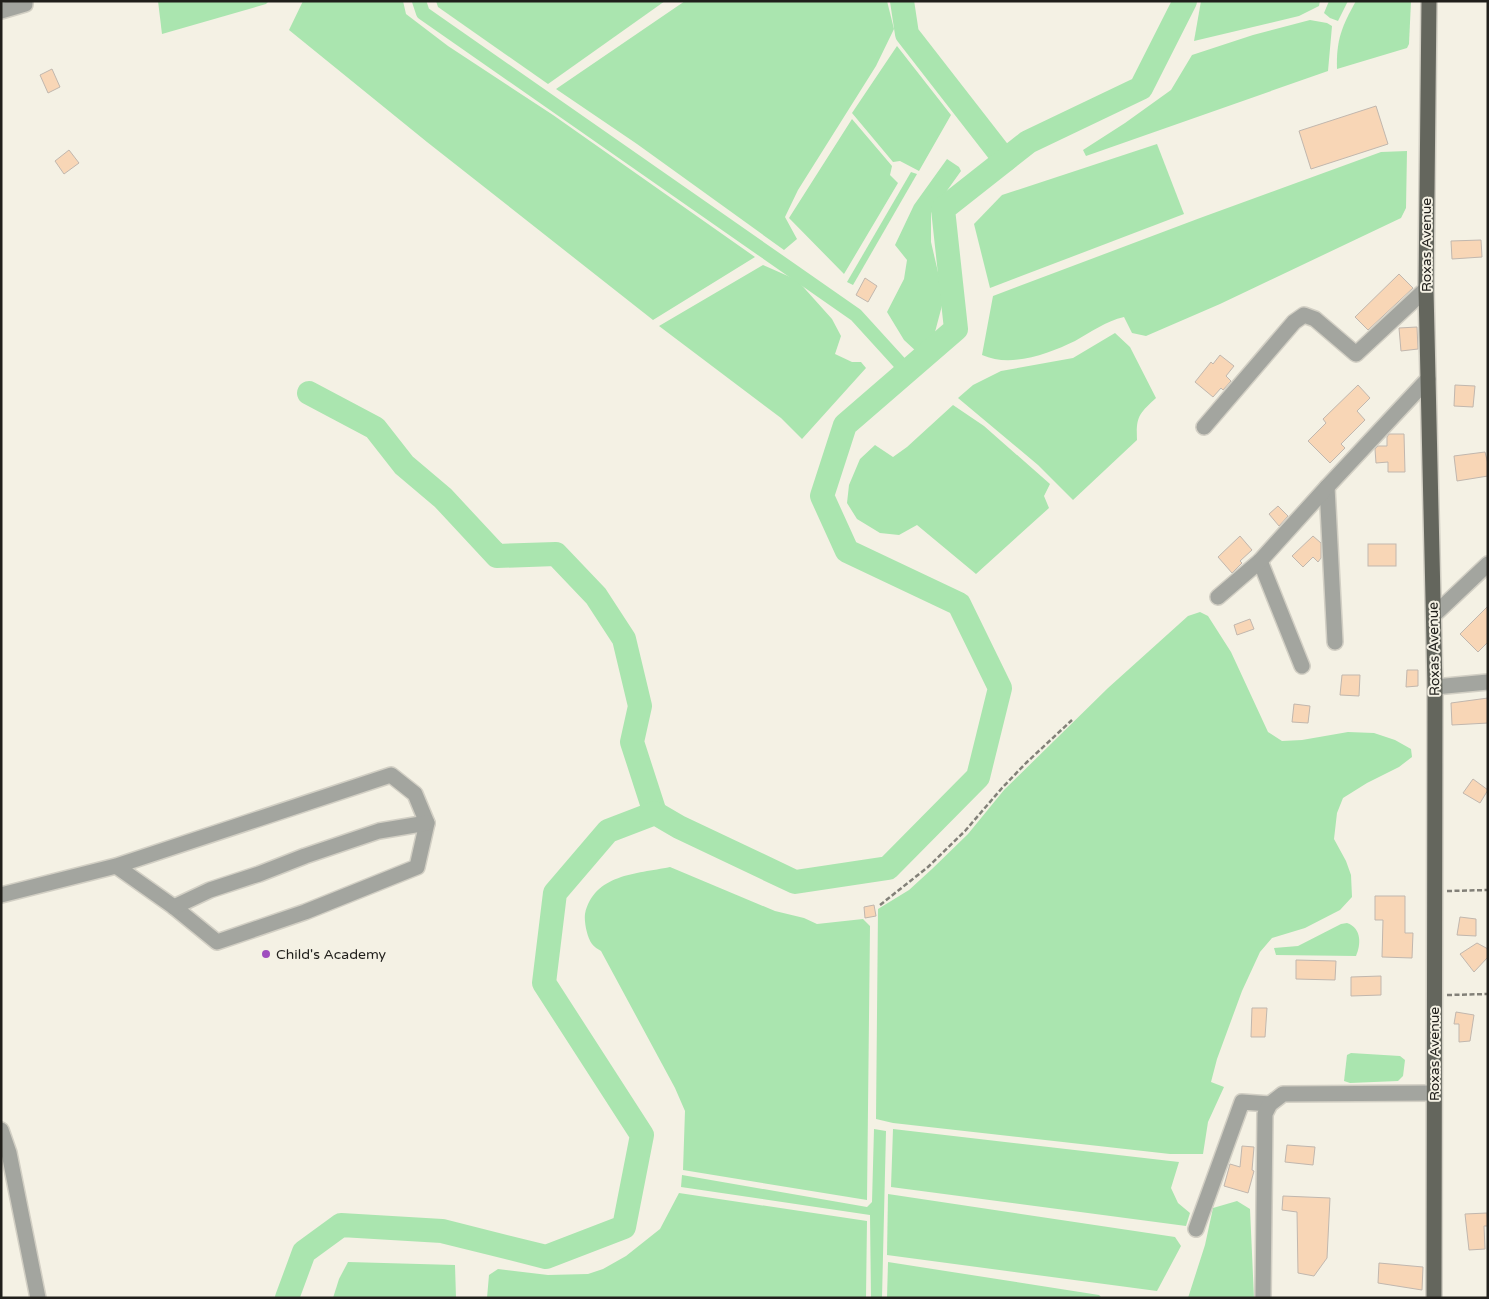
<svg xmlns="http://www.w3.org/2000/svg" width="1489" height="1299" viewBox="0 0 1489 1299" font-family="'Varela Round',sans-serif">
<style>
.water{fill:#aae5af}
.lines{fill:none;stroke-linecap:round;stroke-linejoin:round}
.canal{stroke:#aae5af;stroke-width:14}
.river{stroke:#aae5af;stroke-width:24}
.building{fill:#f8d6b6;stroke:#c1b7ae}
.minor-casing{stroke:#d2cfc4;stroke-width:18}
.major-casing{stroke:#d2cfc4;stroke-width:18}
.path{stroke:#828078;stroke-width:2.5;stroke-dasharray:5 2.5;stroke-linecap:butt}
.minor{stroke:#a3a59f;stroke-width:15}
.major{stroke:#64665d;stroke-width:15}
.poi-dot{fill:#9f4ebe;stroke:#f4f1e4;stroke-width:2}
.labels{text-anchor:middle;dominant-baseline:central;stroke-width:4;stroke-linejoin:round;paint-order:stroke}
.street-label{font-size:14px;fill:#201f1b;stroke:#f4f1e4}
.poi-label{font-size:14px;fill:#201f1b;stroke:#f4f1e4;text-anchor:start}
</style>
<rect width="100%" height="100%" fill="#f4f1e4"/>
<g class="water">
<path d="M158,1H269L266,4L162,34Z"/>
<path d="M303,1H403L406,14L448,46L553,115L755,257L653,320L427,142L289,30Z"/>
<path d="M436,1H665L548,84L438,7Z"/>
<path d="M685,1H887L894,29L876,66L798,190L785,217L797,239L784,250L637,144L556,89Z"/>
<path d="M1201,1H1320L1319,6L1299,16L1194,41Z"/>
<path d="M1329,1H1348L1338,21L1330,18L1324,13Z"/>
<path d="M1356,1H1411L1409,44L1407,48L1337,69C1336,40 1342,26 1356,1Z"/>
<path d="M1310,20L1327,23L1332,26L1328,71L1086,156L1083,150L1125,123L1171,90L1192,55L1253,35Z"/>
<path d="M897,46L951,115L919,171L900,161L893,162L852,113Z"/>
<path d="M852,119L892,166L890,175L898,183L844,274L789,218Z"/>
<path d="M1157,144L1184,214L990,288L974,224L1002,195Z"/>
<path d="M1407,151L1406,208L1401,218L1220,304L1146,336L1132,333L1124,317C1106,321 1091,332 1075,341C1048,354 1011,368 982,355L993,296L1200,218L1381,152Z"/>
<path d="M947,159L959,167L961,171L931,213V242L944,298L935,332L917,352L904,340L887,312L904,279L907,260L895,245L914,205Z"/>
<path d="M911,172L917,174L853,285L847,282Z"/>
<path d="M763,265L797,280L832,319L841,336L835,354L852,362H861L866,368L802,439L781,418L659,326Z"/>
<path d="M1115,333L1130,347L1156,398C1139,414 1136,416 1137,440L1073,500L1038,465L958,398L973,385L1001,371L1073,358Z"/>
<path d="M953,405L984,426L1050,484L1044,496L1049,508L976,574L917,525L899,535L880,533L857,519L847,503L849,485L860,459L875,445L893,457L907,447Z"/>
<path d="M1200,612L1208,616L1231,652L1268,732L1282,741L1302,740L1348,732L1374,733L1395,740L1411,749L1412,757L1399,767L1367,783L1343,798L1337,813L1334,839L1346,861L1351,875L1352,897L1340,910L1305,928L1272,938L1260,952L1242,991L1217,1059L1211,1082L1224,1087L1208,1122L1203,1154H1170L893,1123L876,1119L878,909L909,890L932,869L968,834L1004,790L1108,688L1188,616Z"/>
<path d="M670,867L775,911L804,918L817,924L863,919L870,926L867,1200L683,1170L685,1111L675,1088L601,951C598,949 594,947 592,944C587,937 584,922 585,914C594,874 636,874 670,867Z"/>
<path d="M1347,923C1362,928 1361,945 1356,956L1276,955L1274,948L1298,946L1341,924Z"/>
<path d="M1351,1053L1400,1056L1405,1060L1403,1076L1398,1081L1350,1083L1344,1081L1347,1055Z"/>
<path d="M874,1129L886,1131L882,1298H871L870,1215L681,1187L682,1175L867,1207L872,1202Z"/>
<path d="M893,1129L1179,1162L1171,1188L1178,1203L1190,1213L1186,1226L891,1187Z"/>
<path d="M679,1193L867,1221L866,1298H487L489,1275L498,1269L548,1275L588,1274L603,1269L626,1256L660,1229Z"/>
<path d="M888,1194L1175,1237L1181,1246L1157,1291L887,1255Z"/>
<path d="M1237,1201L1250,1209L1254,1298H1188L1205,1245L1213,1208Z"/>
<path d="M348,1262L455,1265L456,1298H333L339,1279Z"/>
<path d="M888,1262L1099,1295L1102,1298H887Z"/>
</g>
<g class="lines">
<path class="canal" d="M419,1L423,13L856,315L907,371"/>
<g class="river">
<path d="M902,1L907,34L1005,160"/>
<path d="M309,393L375,428L404,465L443,498L497,556L556,554L596,596L624,639L640,706L632,742L655,813"/>
<path d="M287,1298L304,1252L341,1225L442,1231L546,1257L624,1227L642,1135L544,983L555,893L608,831L655,813L679,827L795,882L888,868L978,777L1000,688L959,604L847,551L822,496L845,425L956,329L943,209L1028,142L1141,88L1185,1"/>
</g>
</g>
<g class="building">
<path d="M52,69L60,87L48,93L40,75Z"/>
<path d="M1376,106L1388,144L1311,169L1299,131Z"/>
<path d="M69,150L79,163L64,174L55,161Z"/>
<path d="M1481,240L1482,257L1452,259L1451,241Z"/>
<path d="M1399,274L1413,288L1368,330L1355,317Z"/>
<path d="M865,278L877,286L868,302L856,295Z"/>
<path d="M1417,327L1418,349L1401,351L1399,328Z"/>
<path d="M1220,355L1234,366L1226,376L1231,381L1223,390L1221,388L1213,397L1195,382L1211,362L1213,364Z"/>
<path d="M1358,385L1370,398L1357,411L1365,420L1341,444L1345,448L1330,463L1308,441L1326,423L1323,419Z"/>
<path d="M1455,385L1475,386L1473,407L1454,406Z"/>
<path d="M1389,434H1404L1405,472H1388V462L1376,463L1375,449L1378,446H1387V437Z"/>
<path d="M1485,452L1488,464V476L1457,481L1454,456Z"/>
<path d="M1278,506L1288,516L1279,526L1269,514Z"/>
<path d="M1240,536L1252,550L1240,561L1242,563L1232,573L1218,557Z"/>
<path d="M1313,536L1321,543V558L1318,562L1313,557L1303,567L1292,556Z"/>
<rect x="1368" y="544" width="28" height="22"/>
<path d="M1488,606V642L1478,652L1460,634Z"/>
<path d="M1250,619L1254,629L1237,635L1234,625Z"/>
<path d="M1407,670H1418V686L1406,687Z"/>
<path d="M1342,675H1360L1359,696L1340,695Z"/>
<path d="M1488,698V723L1452,725L1451,703Z"/>
<path d="M1294,704L1310,706L1308,723L1292,722Z"/>
<path d="M1473,779L1488,790L1480,803L1463,793Z"/>
<path d="M1375,896H1405V933H1413L1412,958L1382,957L1383,920H1375Z"/>
<path d="M874,905L876,916L865,918L864,907Z"/>
<path d="M1460,917L1476,919V936L1457,935Z"/>
<path d="M1477,943L1488,949V957L1474,972L1460,954Z"/>
<path d="M1296,960L1336,961L1335,980L1296,979Z"/>
<path d="M1381,976V995L1351,996V977Z"/>
<path d="M1252,1008H1267L1265,1037H1251Z"/>
<path d="M1456,1012L1474,1015L1470,1041L1459,1042V1024H1454Z"/>
<path d="M1287,1145L1315,1147L1313,1165L1285,1162Z"/>
<path d="M1242,1146L1254,1147L1252,1170L1254,1171L1248,1193L1224,1186L1230,1164L1240,1167Z"/>
<path d="M1283,1196L1330,1198L1327,1258L1314,1276L1298,1273L1297,1212L1282,1210Z"/>
<path d="M1487,1213L1488,1226H1484L1485,1249L1469,1250L1465,1214Z"/>
<path d="M1379,1263L1423,1267L1422,1290L1378,1283Z"/>
</g>
<g class="lines">
<defs>
<g id="minor">
<path d="M1,11L25,4V1"/>
<path d="M1204,427L1294,322L1304,315L1315,319L1356,354L1426,289"/>
<path d="M1327,487L1335,642"/>
<path d="M1260,561L1302,666"/>
<path d="M1218,597L1260,561L1327,487L1428,379"/>
<path d="M1434,615L1488,564"/>
<path d="M1435,687L1488,682"/>
<path d="M1,895L116,866L391,775L415,794L427,823L417,867L305,912L217,942L174,907L116,866"/>
<path d="M174,907L210,890L259,874L305,856L379,831L427,823"/>
<path d="M1,1130L9,1153L38,1298"/>
<path d="M1196,1229L1242,1102L1270,1104"/>
<path d="M1263,1298L1265,1114L1270,1104L1283,1094L1434,1093"/>
</g>
<path id="major" d="M1429,1L1426,289L1435,687L1434,1298"/>
</defs>
<use href="#minor" class="minor-casing"/>
<use href="#major" class="major-casing"/>
<g class="path">
<path d="M1447,891L1488,890"/>
<path d="M880,905L928,867L965,831L1002,788L1026,763L1072,720"/>
<path d="M1447,995L1488,994"/>
</g>
<use href="#minor" class="minor"/>
<use href="#major" class="major"/>
</g>
<circle class="poi-dot" cx="266" cy="954" r="5"/>
<g class="labels">
<g class="street-label">
<text transform="translate(1426 245) rotate(-90)">Roxas Avenue</text>
<text transform="translate(1434 649) rotate(-91)">Roxas Avenue</text>
<text transform="translate(1434 1054) rotate(-90)">Roxas Avenue</text>
</g>
<g class="poi-label">
<text x="276" y="954">Child's Academy</text>
</g>
</g>
<rect width="1489" height="1299" fill="none" stroke="#201f1b" stroke-width="5"/>
</svg>
